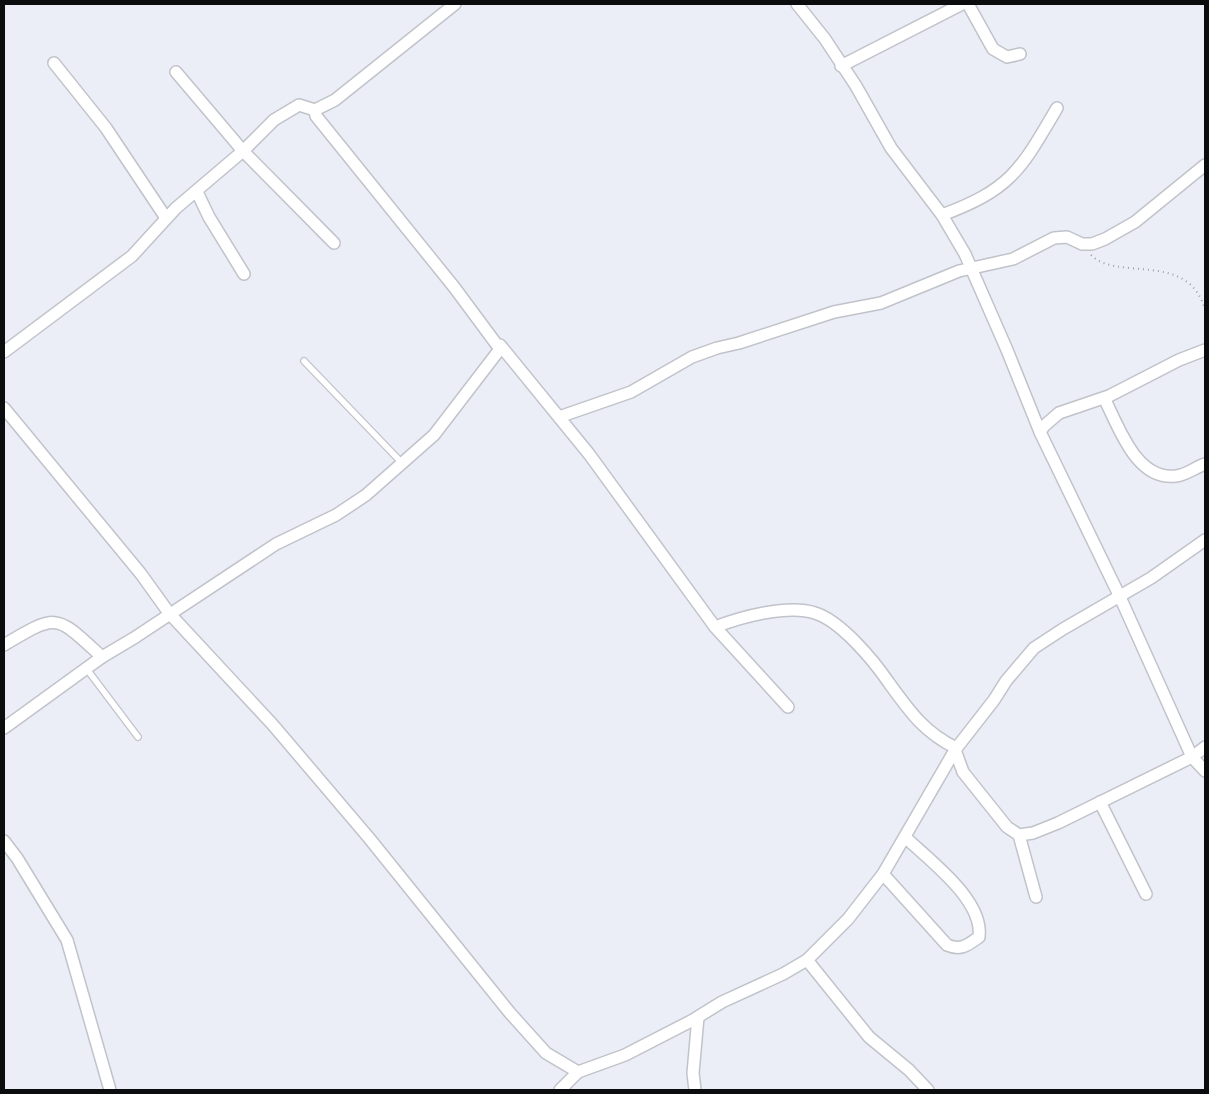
<svg xmlns="http://www.w3.org/2000/svg" width="1209" height="1094" viewBox="0 0 1209 1094" font-family="'Roboto Condensed',sans-serif">
<style>
.lines{fill:none;stroke-linecap:round;stroke-linejoin:round}
.service-casing{stroke:#c0c3ca;stroke-width:8}
.minor-casing{stroke:#c0c3ca;stroke-width:14}
.path{stroke:#9ea0a6;stroke-width:2;stroke-dasharray:1 4;stroke-linecap:butt}
.service{stroke:#fff;stroke-width:5.5}
.minor{stroke:#fff;stroke-width:11}
</style>
<rect width="100%" height="100%" fill="#ebeef6"/>
<g class="lines">
<defs>
<g id="service">
<path d="M304,361L403,464"/>
<path d="M86,668L138,737"/>
</g>
<g id="minor">
<path d="M797,4L825,39L856,86L891,148L942,215L965,254L1007,350L1040,432L1120,597L1192,757L1205,771"/>
<path d="M968,4L993,49L1007,57L1020,54"/>
<path d="M54,63L106,128L166,218"/>
<path d="M841,66L962,4"/>
<path d="M176,72L243,151L334,243"/>
<path d="M197,192L209,217L244,274"/>
<path d="M942,215C1012,189 1021,169 1057,108"/>
<path d="M500,349V345L589,454L715,627C741,617 788,604 815,613C841,621 874,661 889,683C910,712 924,732 956,748"/>
<path d="M4,352L132,256L176,208L243,151L274,120L299,105L315,110"/>
<path d="M1104,398C1119,427 1136,481 1176,476C1186,475 1196,467 1205,464"/>
<path d="M4,408L141,574L169,613L273,725L369,838L510,1013L546,1053L578,1072"/>
<path d="M559,417L631,392L692,357L717,348L739,343L834,312L881,303L959,271L1013,259L1054,238L1067,237L1082,244H1092L1105,239L1135,222L1205,165"/>
<path d="M1040,432L1044,426L1059,413L1109,396L1179,360L1205,350"/>
<path d="M715,627L788,707"/>
<path d="M4,645C59,612 56,615 102,657"/>
<path d="M4,728L102,657L134,638L276,544L336,515L366,495L434,435L500,349L454,287L316,116L315,110L335,100L455,4"/>
<path d="M955,750L963,772L1007,827L1019,835L1033,833L1058,823L1192,757L1205,747"/>
<path d="M1100,802L1146,894"/>
<path d="M1019,835L1036,897"/>
<path d="M4,841L17,858L67,940L110,1090"/>
<path d="M883,874L947,945C961,951 968,945 979,937C984,900 929,860 905,837"/>
<path d="M807,960L869,1037L909,1070L928,1090"/>
<path d="M560,1090L578,1072L625,1055L693,1020L722,1002L783,974L807,960L848,919L883,874L955,750L994,700L1006,681L1034,648L1063,629L1151,578L1205,540"/>
<path d="M695,1090L693,1073L698,1017"/>
</g>
</defs>
<use href="#service" class="service-casing"/>
<use href="#minor" class="minor-casing"/>
<path class="path" d="M1091,255C1117,282 1189,250 1205,310"/>
<use href="#service" class="service"/>
<use href="#minor" class="minor"/>
</g>
<rect width="1209" height="1094" fill="none" stroke="#0b0c0e" stroke-width="10"/>
</svg>
